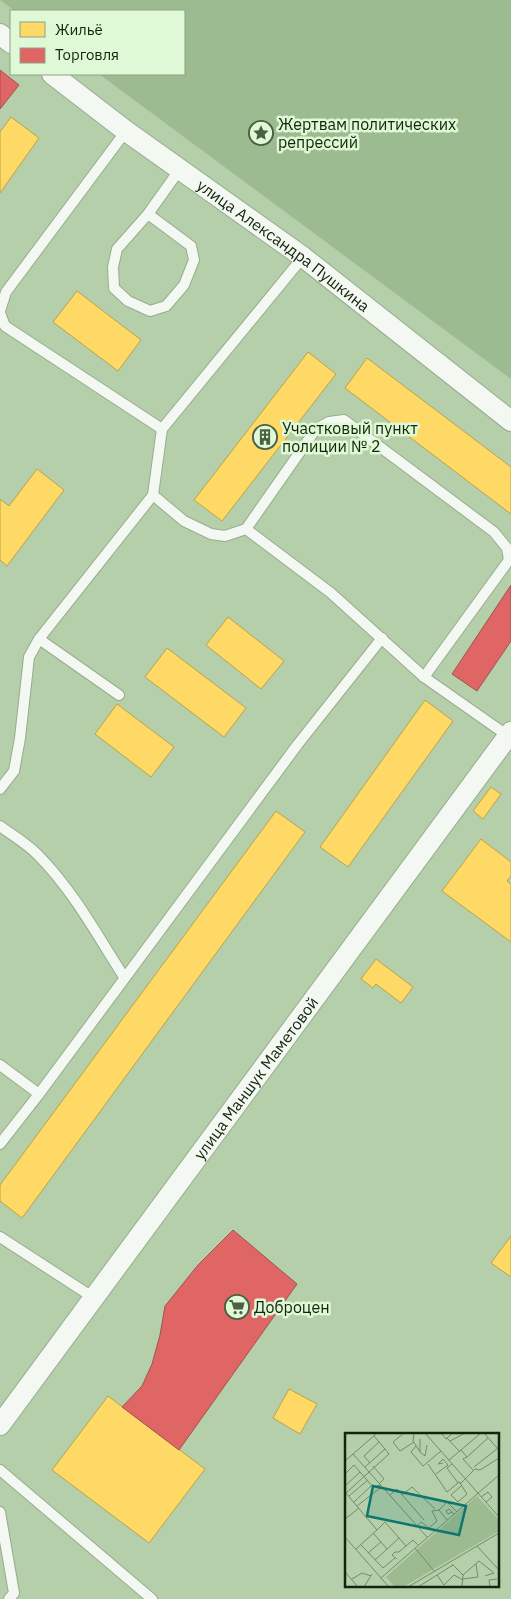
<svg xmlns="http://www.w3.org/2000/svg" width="511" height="1599" viewBox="0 0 511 1599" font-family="'IBM Plex Sans',sans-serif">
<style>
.green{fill:#9dbb91}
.homes{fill:#ffd966;stroke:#b8a34b}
.shops{fill:#e06666;stroke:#a2524b}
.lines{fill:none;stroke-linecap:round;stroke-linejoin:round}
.service-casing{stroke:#97ac8f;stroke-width:12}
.minor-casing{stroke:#97ac8f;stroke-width:22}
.service{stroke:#f4f8f2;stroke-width:10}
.minor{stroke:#f4f8f2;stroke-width:20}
.labels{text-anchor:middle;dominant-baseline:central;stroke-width:5;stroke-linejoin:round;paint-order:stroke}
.poi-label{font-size:16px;fill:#13250b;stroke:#dff8d6;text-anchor:start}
.street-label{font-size:16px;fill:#13250b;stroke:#dff8d6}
.inset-road{fill:none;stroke:#748b6a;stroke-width:1}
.view{fill:#0f766e;fill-opacity:0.15;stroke:#0f766e;stroke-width:2.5}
.inset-edge{fill:none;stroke:#13250b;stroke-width:2.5}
</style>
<rect width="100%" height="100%" fill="#b4cfaa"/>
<path class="green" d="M0,0H511V379L99,74H184V11H15Z"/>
<g class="homes">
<path d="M11,117L39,138L0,193V132Z"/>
<path d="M77,291L141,340L118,371L53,322Z"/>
<path d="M308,352L336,374L222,521L194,500Z"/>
<path d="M367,358L511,467V514L345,388Z"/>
<path d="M37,469L64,490L7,566L0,560V499L9,506Z"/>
<path d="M228,617L284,661L261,689L206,645Z"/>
<path d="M167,648L246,708L224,737L145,677Z"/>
<path d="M425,700L453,721L348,867L320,847Z"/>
<path d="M117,704L174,747L151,777L95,734Z"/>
<path d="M491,787L501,794L483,819L473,811Z"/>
<path d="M276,811L305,832L22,1218L0,1201V1185Z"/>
<path d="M481,839L511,862V876L507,881L511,884V942L442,891Z"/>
<path d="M376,959L413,987L401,1003L376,984L373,988L361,979Z"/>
<path d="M511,1236V1277L491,1263Z"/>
<path d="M289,1389L317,1404L300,1434L273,1418Z"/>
<path d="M108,1396L205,1469L149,1543L52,1470Z"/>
</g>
<g class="shops">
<path d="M0,70L19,85L0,109Z"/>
<path d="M511,585V641L477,691L452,674Z"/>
<path d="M233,1230L297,1284L179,1450L122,1407L142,1386L152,1364L160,1335L165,1306L198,1265Z"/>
</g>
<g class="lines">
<defs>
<g id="service">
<path d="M148,214L191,246L194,260L184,285L166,306L150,311L128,301L114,288L113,267L117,249L148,214L180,169"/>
<path d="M0,311L6,292L126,131"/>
<path d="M0,313L5,326L162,429L303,257"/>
<path d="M162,429L153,495L184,521L211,534L225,536L246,529L316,429L329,422L344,420L494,532L507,548L509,560L424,677L508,736"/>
<path d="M246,529L331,593L424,677"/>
<path d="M39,639L119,695"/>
<path d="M0,789L14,771L20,738L29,657L39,639L153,495"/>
<path d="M0,826C12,835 26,843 37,854C73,890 97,935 124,977"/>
<path d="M0,1065L39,1094"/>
<path d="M0,1144L39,1094L298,744L382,638"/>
<path d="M0,1237L94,1298"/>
<path d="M0,1470L152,1599"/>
<path d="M0,1512L14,1593L9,1599"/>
</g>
<g id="minor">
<path d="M0,34L11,43"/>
<path id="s1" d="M52,74L126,131L303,257L511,421"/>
<path id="s2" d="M0,1425L511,732"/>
</g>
</defs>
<use href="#service" class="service-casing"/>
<use href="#minor" class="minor-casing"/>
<use href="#service" class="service"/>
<use href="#minor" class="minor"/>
</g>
<defs>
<symbol id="sight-ring" viewBox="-11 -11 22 22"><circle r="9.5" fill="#dff8d6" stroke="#4b6043" stroke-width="1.5"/><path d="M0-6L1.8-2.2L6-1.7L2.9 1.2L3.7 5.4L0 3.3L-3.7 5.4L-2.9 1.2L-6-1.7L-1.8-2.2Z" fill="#4b6043"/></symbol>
<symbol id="building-ring" viewBox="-11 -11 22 22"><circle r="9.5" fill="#dff8d6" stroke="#4b6043" stroke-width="1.5"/><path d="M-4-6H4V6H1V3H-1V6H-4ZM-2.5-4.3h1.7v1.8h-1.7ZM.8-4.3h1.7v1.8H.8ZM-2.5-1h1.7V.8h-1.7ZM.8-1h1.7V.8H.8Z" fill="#4b6043"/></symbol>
<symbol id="supermarket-ring" viewBox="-11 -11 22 22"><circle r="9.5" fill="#dff8d6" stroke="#4b6043" stroke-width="1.5"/><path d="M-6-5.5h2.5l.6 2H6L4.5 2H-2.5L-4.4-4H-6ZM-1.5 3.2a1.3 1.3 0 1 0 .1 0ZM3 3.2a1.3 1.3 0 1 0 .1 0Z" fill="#4b6043"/></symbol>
</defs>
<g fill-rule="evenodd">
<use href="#sight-ring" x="247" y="119" width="28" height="28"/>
<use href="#building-ring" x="251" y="423" width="28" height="28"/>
<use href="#supermarket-ring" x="223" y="1293" width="28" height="28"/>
</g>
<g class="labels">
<g class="poi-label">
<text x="278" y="124">Жертвам политических<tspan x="278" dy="18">репрессий</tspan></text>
<text x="282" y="428">Участковый пункт<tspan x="282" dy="18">полиции № 2</tspan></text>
<text x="254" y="1307">Доброцен</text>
</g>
<g class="street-label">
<text stroke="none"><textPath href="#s1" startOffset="288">улица Александра Пушкина</textPath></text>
<text stroke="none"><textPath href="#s2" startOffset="431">улица Маншук Маметовой</textPath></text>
</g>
</g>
<g transform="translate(345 1433)">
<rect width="154" height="154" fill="#b4cfaa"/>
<path d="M132,63L154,87V98L58,154H50L41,144Z" fill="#9dbb91"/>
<path class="inset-road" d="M59,0L48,9L55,18L69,9M69,0L68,8L75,19V6M80,0L154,84M96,0L101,6L108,0M139,0L154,17M102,5L115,19M105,8L120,0M71,13L66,19L78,33L96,18M116,17L136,0M75,19L80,23L82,12M8,21L82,104M122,24L118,26L128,37M104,27L116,17L122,24L143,5M0,28L32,0M25,30L19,23L34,9M98,30L93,31L98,26L103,32M83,31L102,59L113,50L102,35L107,31M28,33L39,46L34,51M20,34L40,16L29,3M129,34L153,15M0,41L9,32L28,54L36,52M91,41L103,32M113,49L116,50L130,36L135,37L154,25M115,50L122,61L113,69L106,62L116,53M0,53L15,39M0,59L32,97L11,116M1,60L44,21L40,16M45,62L52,56L79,87M57,62L67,54L90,76M4,63L23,47M136,64L143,59L147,64L141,69M9,69L27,52M12,73L35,55M107,79L103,81L101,78L104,76L109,81M0,86L14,75M102,87L94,77L102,69L112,79M72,93L76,89L84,95L92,88L87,78L94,77M32,97L40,89L61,113M28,100L42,116M0,104L44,154M16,112L38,135L50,125M132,113L154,137M70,115L89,138M23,120L36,109M52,126L47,122L50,119H54L68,107L73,112M30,127L54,105M107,131L118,142L117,154M0,139L13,154M92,142L99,152L109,142L118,147M118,142L134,128L149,140L140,143M36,145L154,42M7,146L17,140L26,143M118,146L133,144L131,131M19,154L27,141M63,154L154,100M73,154L108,132M145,154L144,147L152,146"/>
<path class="view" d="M28,53L121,73L114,102L22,83Z"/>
<rect width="154" height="154" class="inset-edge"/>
</g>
<rect x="10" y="10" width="175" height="65" fill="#dff8d6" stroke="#8da485"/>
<rect x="20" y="22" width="25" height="15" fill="#ffd966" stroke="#8da485"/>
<text x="55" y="35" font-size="15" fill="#13250b">Жильё</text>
<rect x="20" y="48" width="25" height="15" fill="#e06666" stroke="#8da485"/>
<text x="55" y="60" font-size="15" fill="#13250b">Торговля</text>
</svg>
